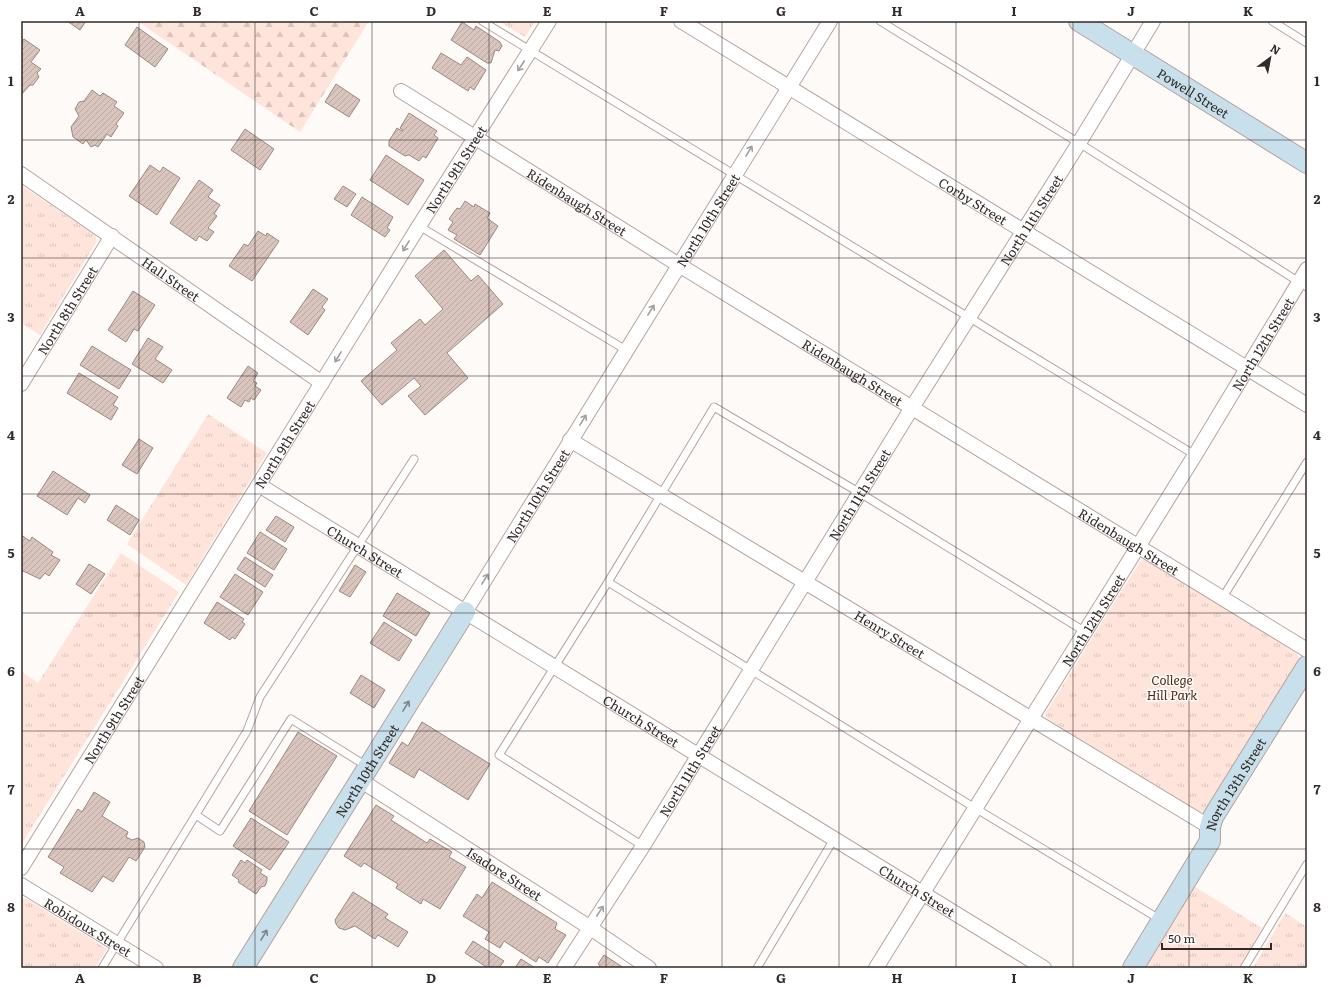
<svg xmlns="http://www.w3.org/2000/svg" width="1328" height="989" viewBox="0 0 1328 989" font-family="Literata,serif">
<style>
.grass{fill:url(#grass-tufts)}
.forest{fill:url(#forest-firs)}
.building{fill:url(#building-hatch);stroke:#9b8882}
.lines{fill:none;stroke-linecap:round;stroke-linejoin:round}
.lane-casing{stroke:#b7a49d;stroke-width:9}
.street-casing{stroke:#b7a49d;stroke-width:16}
.secondary-casing{stroke:#b7a49d;stroke-width:22}
.lane{stroke:#fff;stroke-width:7}
.street{stroke:#fff;stroke-width:14}
.secondary{stroke:#c8e0ec;stroke-width:20}
.oneway{stroke:#a39f9e}
.oneway2{stroke:#7d858a}
.grid{fill:none;stroke:#322a28;stroke-width:1;stroke-opacity:0.55}
.labels{text-anchor:middle;dominant-baseline:central;stroke-width:3;stroke-linejoin:round;paint-order:stroke}
.street-label{font-size:13px;fill:#322a28;stroke:#fff}
.park-label{font-size:13px;font-style:italic;fill:#511f0b;stroke:#fff}
.neatline{fill:none;stroke:#322a28;stroke-width:1.5}
.grid-label{font-size:13px;text-anchor:middle;font-weight:bold;fill:#322a28}
</style>
<defs>
<pattern id="grass-tufts" width="24" height="20" patternUnits="userSpaceOnUse"><rect width="24" height="20" fill="#ffe4db"/><path d="M3 7l-1-3M5 7V3M7 7l1-3M15 17l-1-3M17 17v-4M19 17l1-3" fill="none" stroke="#dbc4bc"/></pattern>
<pattern id="forest-firs" width="22" height="20" patternUnits="userSpaceOnUse"><rect width="22" height="20" fill="#ffe4db"/><path d="M5 1l3.5 6h-7zM16 11l3.5 6h-7z" fill="#dbc4bc"/></pattern>
<pattern id="building-hatch" width="6" height="6" patternUnits="userSpaceOnUse"><rect width="6" height="6" fill="#d9c5be"/><path d="M-1 1l2-2M0 6l6-6M5 7l2-2" fill="none" stroke="#bba9a3"/></pattern>
</defs>
<rect width="100%" height="100%" fill="#fefaf8"/>
<g class="grass">
<path d="M499,21H535L525,37Z"/>
<path d="M21,185L95,235L97,241L40,335L21,323Z"/>
<path d="M208,414L267,453L186,585L127,544Z"/>
<path d="M121,553L179,592L21,845V671L38,683Z"/>
<path d="M1143,559L1149,561L1296,653L1299,657L1297,662L1206,810L1202,812L1197,811L1048,719L1045,714L1139,563Z"/>
<path d="M1192,885L1262,928L1240,968H1152L1145,964Z"/>
<path d="M21,898L27,899L107,949L95,968H21Z"/>
<path d="M1285,913L1307,927V968H1253Z"/>
</g>
<path class="forest" d="M137,21H369L300,132Z"/>
<g class="building">
<path d="M67,21H86L80,30Z"/>
<path d="M462,22L474,30L476,26L500,42L502,46L499,51L495,50L491,63H487L451,40Z"/>
<path d="M137,27L168,49L155,67L125,45Z"/>
<path d="M24,39L40,50L31,62L41,69L37,73L39,77L33,85H30L21,95V43Z"/>
<path d="M441,53L461,65L467,57L486,70L474,90L470,87L468,91L432,68Z"/>
<path d="M336,84L360,100L349,117L325,102Z"/>
<path d="M92,90L100,96L103,93L117,102L114,106L124,113L116,124L118,126L111,137L107,134L98,147L95,145L91,147L86,140L83,144L73,137L71,127L79,116L75,109L79,102L84,101Z"/>
<path d="M409,113L437,131L434,135L438,138L426,158L423,156L419,161L409,155L405,156L389,146V141L397,128L402,131L403,130L400,128Z"/>
<path d="M245,129L274,149L260,170L231,150Z"/>
<path d="M386,155L424,180L408,205L370,180Z"/>
<path d="M150,165L160,172L163,167L180,178L157,215L129,196Z"/>
<path d="M199,180L213,190L208,197L220,205L214,214L217,216L208,228L214,232L207,241L199,236L196,241L170,223Z"/>
<path d="M343,186L356,194L347,207L334,199Z"/>
<path d="M362,197L393,217L387,228L390,230L385,237L351,215Z"/>
<path d="M465,201L474,207L475,204L490,213L487,218L498,226L480,255L454,239L457,235L448,230L453,222L449,219L457,208L460,209Z"/>
<path d="M258,231L266,236L267,233L279,241L252,281L229,266L244,244L248,246Z"/>
<path d="M444,250L471,281L478,275L503,304L447,353L468,378L425,415L408,396L421,386L414,378L382,405L361,381L397,350L391,343L420,319L425,325L443,309L415,276Z"/>
<path d="M313,289L328,299L322,307L325,310L308,335L290,322Z"/>
<path d="M133,291L155,305L138,331L134,329L126,342L108,330Z"/>
<path d="M148,338L163,347L155,359L172,370L163,383L132,364Z"/>
<path d="M92,346L131,370L119,389L80,365Z"/>
<path d="M248,366L258,373L253,381L257,383L255,386L261,390L254,400L251,398L249,402L245,400L241,407L227,398Z"/>
<path d="M79,373L118,397L113,405L118,408L111,420L67,393Z"/>
<path d="M139,439L153,448L137,474L122,465Z"/>
<path d="M53,471L90,495L85,503L78,498L67,515L37,496Z"/>
<path d="M116,505L139,520L130,535L107,520Z"/>
<path d="M276,516L294,527L285,542L266,530Z"/>
<path d="M260,532L287,549L274,570L247,553Z"/>
<path d="M21,535L30,541L32,537L53,552L51,555L60,560L49,576L45,573L40,579L21,570Z"/>
<path d="M245,557L273,575L265,587L237,569Z"/>
<path d="M89,564L105,574L91,594L76,584Z"/>
<path d="M355,565L366,572L350,597L339,591Z"/>
<path d="M235,574L263,592L248,615L220,597Z"/>
<path d="M397,593L430,613L416,636L383,616Z"/>
<path d="M217,602L244,619L242,622L245,624L235,639L232,637L230,640L204,623Z"/>
<path d="M384,622L412,640L399,661L370,643Z"/>
<path d="M361,675L385,690L374,708L350,693Z"/>
<path d="M422,722L490,764L468,800L419,769L414,778L389,763L402,742L408,746Z"/>
<path d="M298,732L337,756L287,835L249,811Z"/>
<path d="M94,792L110,802L102,816L128,832L126,837L132,840L138,838L144,842L145,847L136,861L129,857L113,882L103,876L92,892L60,873L64,867L48,857L78,809L82,812Z"/>
<path d="M376,805L394,816L391,820L427,843L430,839L452,852L449,857L466,867L440,909L423,899L421,904L396,888L398,884L364,863L361,867L344,856Z"/>
<path d="M251,818L289,842L270,870L233,846Z"/>
<path d="M241,860L245,863L247,860L262,870L260,873L267,877V881L265,886L261,887L256,894L238,882L239,880L232,875Z"/>
<path d="M492,882L557,923L555,929L566,935L548,963L539,957L536,962L504,941L500,948L485,939L489,932L463,916L477,894L482,898Z"/>
<path d="M353,892L388,914L385,918L408,932L398,947L378,935L375,939L355,926L345,930L339,928L336,924L335,920Z"/>
<path d="M473,941L504,961L499,968H488L465,953Z"/>
<path d="M604,955L624,968H599L600,966L598,964Z"/>
<path d="M521,959L535,968H515Z"/>
</g>
<g class="lines">
<defs>
<g id="lane">
<path d="M482,21L1195,455"/>
<path d="M880,21L1079,143L1307,287"/>
<path d="M1272,21L1307,43"/>
<path d="M419,226L626,350"/>
<path d="M608,582L975,808L1161,920"/>
<path d="M1223,597L1307,462"/>
<path d="M196,815L220,831L291,719L368,767"/>
<path d="M643,846L499,755L608,582L714,407L860,493L1084,631"/>
<path d="M102,968L247,731L260,697L414,459"/>
<path d="M757,968L834,839"/>
<path d="M1244,968L1307,864"/>
</g>
<g id="street">
<path id="s1" d="M681,21L1307,405"/>
<path id="s2" d="M401,91L679,265L1307,650"/>
<path id="s3" d="M21,174L322,383"/>
<path id="s4" d="M21,384L112,236"/>
<path id="s5" d="M570,440L1210,827"/>
<path id="s6" d="M259,485L1044,968"/>
<path id="s7" d="M465,612L830,21"/>
<path id="s8" d="M360,780L589,927L649,968"/>
<path id="s9" d="M21,868L419,226L549,21"/>
<path id="s10" d="M21,885L156,968"/>
<path id="s11" d="M564,968L643,846L913,406L1079,143L1153,21"/>
<path id="s12" d="M876,968L1195,455L1307,269"/>
</g>
<g id="secondary">
<path id="s13" d="M1079,21L1307,163"/>
<path id="s14" d="M243,968L465,612"/>
<path id="s15" d="M1133,968L1210,841V827L1213,817L1307,666"/>
</g>
</defs>
<use href="#lane" class="lane-casing"/>
<use href="#street" class="street-casing"/>
<use href="#secondary" class="secondary-casing"/>
<use href="#lane" class="lane"/>
<use href="#street" class="street"/>
<use href="#secondary" class="secondary"/>
</g>
<defs><path id="oneway-shaft" d="M-6 0H5M1.5-3L5.5 0L1.5 3" fill="none" stroke-width="1.6" stroke-linecap="round" stroke-linejoin="round"/></defs>
<g class="oneway">
<use href="#oneway-shaft" transform="translate(521 66) rotate(123)"/>
<use href="#oneway-shaft" transform="translate(749 151) rotate(-59)"/>
<use href="#oneway-shaft" transform="translate(406 246) rotate(122)"/>
<use href="#oneway-shaft" transform="translate(651 310) rotate(-58)"/>
<use href="#oneway-shaft" transform="translate(338 357) rotate(122)"/>
<use href="#oneway-shaft" transform="translate(583 420) rotate(-58)"/>
<use href="#oneway-shaft" transform="translate(485 579) rotate(-58)"/>
<use href="#oneway-shaft" transform="translate(600 911) rotate(-56)"/>
</g>
<g class="oneway2">
<use href="#oneway-shaft" transform="translate(406 706) rotate(-58)"/>
<use href="#oneway-shaft" transform="translate(264 935) rotate(-59)"/>
</g>
<path class="grid" d="M139,21V968M255,21V968M372,21V968M489,21V968M606,21V968M722,21V968M839,21V968M956,21V968M1073,21V968M1189,21V968M21,140H1307M21,258H1307M21,376H1307M21,494H1307M21,613H1307M21,731H1307M21,849H1307"/>
<g class="labels">
<g class="street-label">
<text stroke="none"><textPath href="#s13" startOffset="135">Powell Street</textPath></text>
<text stroke="none"><textPath href="#s9" startOffset="823">North 9th Street</textPath></text>
<text stroke="none"><textPath href="#s2" startOffset="208">Ridenbaugh Street</textPath></text>
<text stroke="none"><textPath href="#s1" startOffset="343">Corby Street</textPath></text>
<text stroke="none"><textPath href="#s7" startOffset="461">North 10th Street</textPath></text>
<text stroke="none"><textPath href="#s11" startOffset="882">North 11th Street</textPath></text>
<text stroke="none"><textPath href="#s3" startOffset="183">Hall Street</textPath></text>
<text stroke="none"><textPath href="#s4" startOffset="87">North 8th Street</textPath></text>
<text stroke="none"><textPath href="#s12" startOffset="734">North 12th Street</textPath></text>
<text stroke="none"><textPath href="#s2" startOffset="532">Ridenbaugh Street</textPath></text>
<text stroke="none"><textPath href="#s9" startOffset="499">North 9th Street</textPath></text>
<text stroke="none"><textPath href="#s7" startOffset="137">North 10th Street</textPath></text>
<text stroke="none"><textPath href="#s11" startOffset="558">North 11th Street</textPath></text>
<text stroke="none"><textPath href="#s2" startOffset="856">Ridenbaugh Street</textPath></text>
<text stroke="none"><textPath href="#s6" startOffset="125">Church Street</textPath></text>
<text stroke="none"><textPath href="#s12" startOffset="410">North 12th Street</textPath></text>
<text stroke="none"><textPath href="#s5" startOffset="374">Henry Street</textPath></text>
<text stroke="none"><textPath href="#s9" startOffset="175">North 9th Street</textPath></text>
<text stroke="none"><textPath href="#s6" startOffset="449">Church Street</textPath></text>
<text stroke="none"><textPath href="#s14" startOffset="233">North 10th Street</textPath></text>
<text stroke="none"><textPath href="#s11" startOffset="234">North 11th Street</textPath></text>
<text stroke="none"><textPath href="#s15" startOffset="212">North 13th Street</textPath></text>
<text stroke="none"><textPath href="#s8" startOffset="172">Isadore Street</textPath></text>
<text stroke="none"><textPath href="#s6" startOffset="773">Church Street</textPath></text>
<text stroke="none"><textPath href="#s10" startOffset="79">Robidoux Street</textPath></text>
</g>
<g class="park-label">
<text x="1172" y="679">College<tspan x="1172" dy="15">Hill Park</tspan></text>
</g>
</g>
<rect width="1328" height="989" fill="none" stroke="#ffffff" stroke-width="44"/>
<g transform="translate(1270 58) rotate(32)" stroke="#ffffff" stroke-width="3" paint-order="stroke">
<path d="M0-3L7 15L0 10L-7 15Z" fill="#322a28"/>
<text y="-6" font-size="11" font-weight="bold" text-anchor="middle" fill="#322a28">N</text>
</g>
<path d="M1162 943v6h109v-6" fill="none" stroke="#322a28" stroke-width="2"/>
<text x="1168" y="943" font-size="12" fill="#322a28" stroke="#ffffff" stroke-width="3" paint-order="stroke">50 m</text>
<rect x="22" y="22" width="1284" height="945" class="neatline"/>
<g class="grid-label">
<text x="80" y="16">A</text>
<text x="197" y="16">B</text>
<text x="314" y="16">C</text>
<text x="431" y="16">D</text>
<text x="547" y="16">E</text>
<text x="664" y="16">F</text>
<text x="781" y="16">G</text>
<text x="897" y="16">H</text>
<text x="1014" y="16">I</text>
<text x="1131" y="16">J</text>
<text x="1248" y="16">K</text>
<text x="11" y="86">1</text>
<text x="1317" y="86">1</text>
<text x="11" y="204">2</text>
<text x="1317" y="204">2</text>
<text x="11" y="322">3</text>
<text x="1317" y="322">3</text>
<text x="11" y="440">4</text>
<text x="1317" y="440">4</text>
<text x="11" y="558">5</text>
<text x="1317" y="558">5</text>
<text x="11" y="676">6</text>
<text x="1317" y="676">6</text>
<text x="11" y="794">7</text>
<text x="1317" y="794">7</text>
<text x="11" y="912">8</text>
<text x="1317" y="912">8</text>
<text x="80" y="983">A</text>
<text x="197" y="983">B</text>
<text x="314" y="983">C</text>
<text x="431" y="983">D</text>
<text x="547" y="983">E</text>
<text x="664" y="983">F</text>
<text x="781" y="983">G</text>
<text x="897" y="983">H</text>
<text x="1014" y="983">I</text>
<text x="1131" y="983">J</text>
<text x="1248" y="983">K</text>
</g>
</svg>
